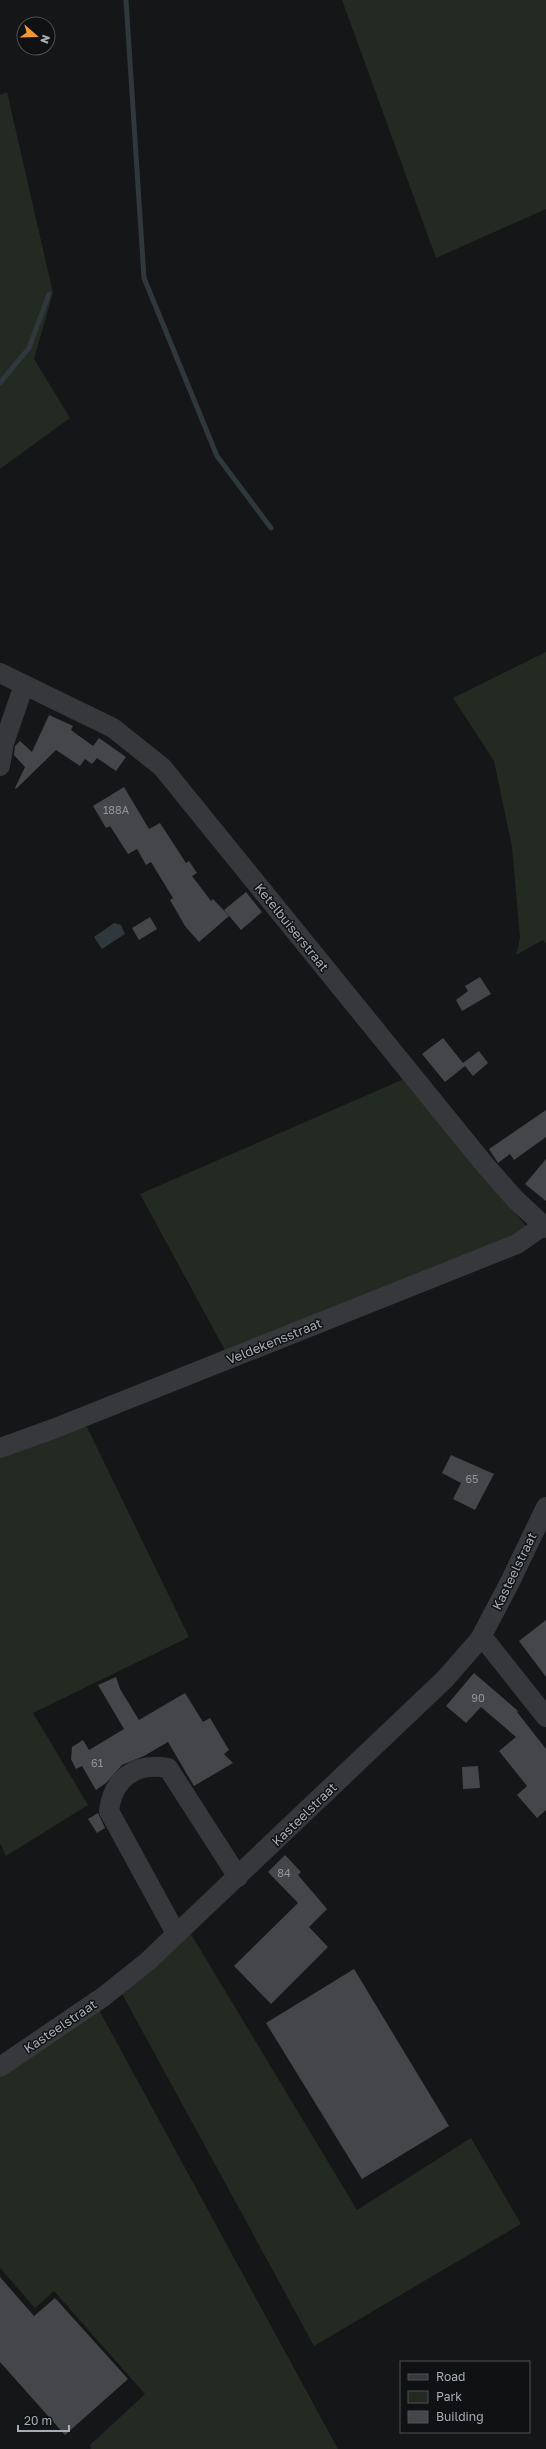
<svg xmlns="http://www.w3.org/2000/svg" width="546" height="2449" viewBox="0 0 546 2449" font-family="'Golos Text',sans-serif">
<style>
.green{fill:#222a22}
.water{fill:#2e383d}
.lines{fill:none;stroke-linecap:round;stroke-linejoin:round}
.stream{stroke:#2e383d;stroke-width:5}
.building{fill:#44464a}
.minor{stroke:#36383c;stroke-width:20}
.labels{text-anchor:middle;dominant-baseline:central;stroke-width:3;stroke-linejoin:round;paint-order:stroke}
.number-label{font-size:11px;fill:#8f949c}
.street-label{font-size:13px;fill:#a8aeb7;stroke:#101112}
</style>
<rect width="100%" height="100%" fill="#151617"/>
<g class="green">
<path d="M342,0H546V209L436,258Z"/>
<path d="M7,92L53,293L34,359L70,418L0,469V95Z"/>
<path d="M546,652V944L543,940L516,955L520,938L512,847L494,761L453,698Z"/>
<path d="M404,1079L526,1226L517,1236L227,1354L140,1194Z"/>
<path d="M86,1425L189,1637L33,1713L88,1805L6,1856L0,1843V1456Z"/>
<path d="M191,1934L357,2210L471,2138L521,2224L314,2346L121,1992Z"/>
<path d="M98,2008L338,2449H91L90,2445L145,2394L54,2291L35,2308L0,2268V2076Z"/>
</g>
<path class="water" d="M114,923L121,925L125,934L102,949L94,937Z"/>
<g class="lines">
<g class="stream">
<path d="M126,0L144,278L217,456L271,528"/>
<path d="M0,383L29,348L49,294"/>
</g>
</g>
<g class="building">
<path d="M49,715L73,726L71,730L93,746L99,738L126,757L116,771L97,758L92,764L85,759L80,766L56,750L16,789L15,788L25,767L14,755L15,746L20,741L32,752Z"/>
<path d="M124,787L149,829L160,823L186,863L189,861L197,873L192,876L211,901L213,899L229,916L199,942L185,926L170,900L173,898L151,862L146,865L137,849L128,854L110,826L106,828L93,806Z"/>
<path d="M246,892L262,912L241,930L224,910Z"/>
<path d="M150,917L157,929L139,940L132,928Z"/>
<path d="M480,977L491,994L462,1011L456,1000L468,991L465,986Z"/>
<path d="M443,1038L463,1063L479,1051L488,1063L473,1076L465,1066L445,1082L422,1054Z"/>
<path d="M546,1110V1137L514,1160L510,1154L498,1163L489,1149Z"/>
<path d="M546,1159V1201L525,1184Z"/>
<path d="M451,1455L494,1474L475,1510L453,1499L461,1483L442,1473Z"/>
<path d="M546,1620V1677L519,1641Z"/>
<path d="M474,1673L518,1711L517,1712L546,1749V1810L537,1818L517,1795L527,1786L499,1751L516,1737L481,1707L466,1723L446,1706Z"/>
<path d="M116,1677L120,1689L139,1720L185,1693L203,1722L210,1718L229,1750L224,1754L233,1763L194,1786L168,1742L144,1756L122,1765L106,1783L96,1790L82,1766L76,1769L71,1759L72,1747L83,1740L89,1750L124,1729L98,1685Z"/>
<path d="M478,1766L480,1788L463,1789L462,1767Z"/>
<path d="M98,1813L105,1828L97,1833L88,1819Z"/>
<path d="M285,1855L301,1872L298,1875L327,1909L309,1927L328,1947L271,2004L234,1966L298,1903L268,1872Z"/>
<path d="M354,1969L449,2126L362,2179L266,2023Z"/>
<path d="M0,2277L34,2316L55,2298L128,2379L65,2435L0,2362Z"/>
</g>
<g class="lines">
<g class="minor">
<path d="M0,673L113,728L162,767L485,1165L515,1199L546,1228"/>
<path d="M0,766L4,743L24,685"/>
<path d="M0,1448L53,1429L517,1244L543,1226"/>
<path d="M480,1639L488,1644L546,1717"/>
<path d="M178,1933L173,1928L109,1811C113,1778 136,1762 168,1768L238,1877"/>
<path d="M0,2067L103,1997L147,1962L445,1679L480,1639L510,1582L546,1507"/>
</g>
</g>
<g class="labels">
<g class="number-label">
<text x="116" y="809">188A</text>
<text x="472" y="1478">65</text>
<text x="478" y="1697">90</text>
<text x="97" y="1762">61</text>
<text x="284" y="1872">84</text>
</g>
<g class="street-label">
<text transform="translate(292 927) rotate(51)">Ketelbuiserstraat</text>
<text transform="translate(274 1341) rotate(-22)">Veldekensstraat</text>
<text transform="translate(514 1571) rotate(-64)">Kasteelstraat</text>
<text transform="translate(304 1814) rotate(-44)">Kasteelstraat</text>
<text transform="translate(60 2026) rotate(-34)">Kasteelstraat</text>
</g>
</g>
<rect x="400" y="2361" width="130" height="72" fill="#101112" stroke="#4d5054"/>
<rect x="408" y="2374" width="20" height="6" fill="#36383c" stroke="#4d5054"/>
<text x="436" y="2381" font-size="12" fill="#a8aeb7">Road</text>
<rect x="408" y="2391" width="20" height="12" fill="#222a22" stroke="#4d5054"/>
<text x="436" y="2401" font-size="12" fill="#a8aeb7">Park</text>
<rect x="408" y="2411" width="20" height="12" fill="#44464a" stroke="#4d5054"/>
<text x="436" y="2421" font-size="12" fill="#a8aeb7">Building</text>
<g transform="translate(36 36) rotate(110)"><circle r="19" fill="#101112" stroke="#4d5054"/>
<path d="M0-3L7 15L0 10L-7 15Z" fill="#ee9936"/>
<text y="-6" font-size="11" font-weight="bold" text-anchor="middle" fill="#a8aeb7">N</text>
</g>
<path d="M18 2425v6h51v-6" fill="none" stroke="#a8aeb7" stroke-width="2"/>
<text x="24" y="2425" font-size="12" fill="#a8aeb7" stroke="#101112" stroke-width="3" paint-order="stroke">20 m</text>
</svg>
